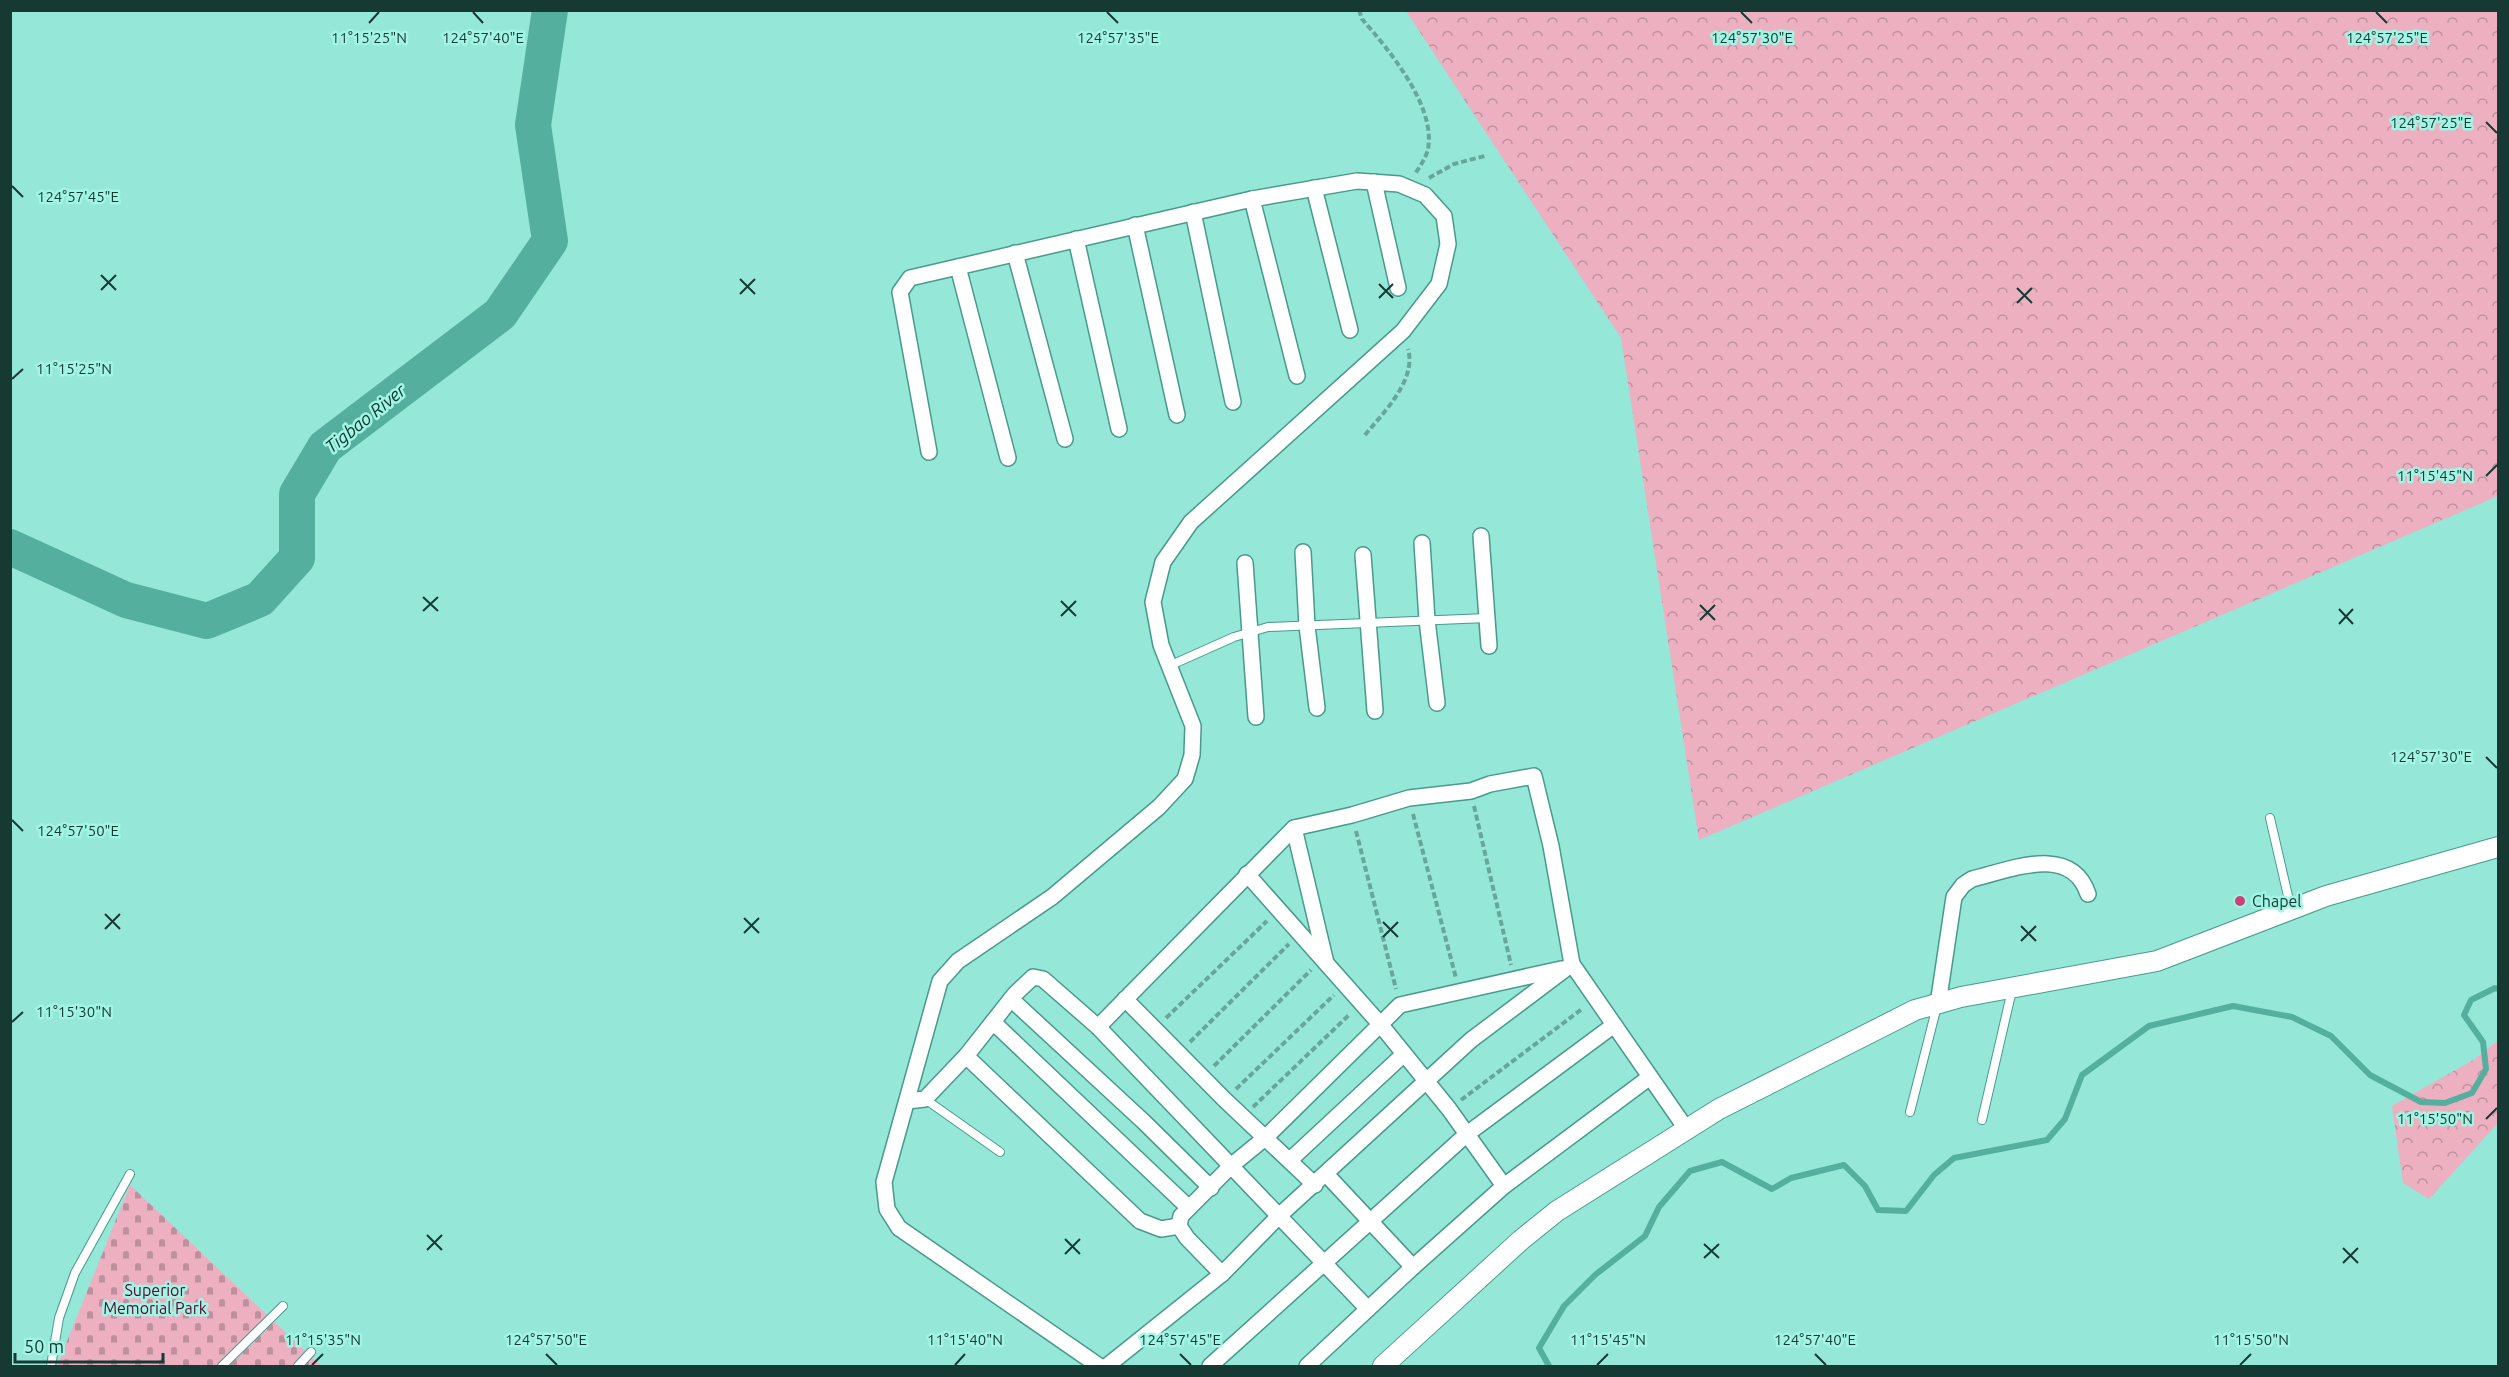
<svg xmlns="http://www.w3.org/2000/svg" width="2509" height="1377" viewBox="0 0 2509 1377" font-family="Ubuntu,sans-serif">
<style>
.forest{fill:url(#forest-crowns)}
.cemetery{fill:url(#cemetery-stones)}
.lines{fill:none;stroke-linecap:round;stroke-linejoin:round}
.stream{stroke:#55af9f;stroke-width:6}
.river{stroke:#55af9f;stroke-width:36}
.service-casing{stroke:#489a8c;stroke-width:10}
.minor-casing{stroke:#489a8c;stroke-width:18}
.tertiary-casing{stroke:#489a8c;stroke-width:22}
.path{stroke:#66a79a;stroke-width:4;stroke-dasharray:6 3;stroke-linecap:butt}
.service{stroke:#fff;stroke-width:8}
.minor{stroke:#fff;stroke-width:15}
.tertiary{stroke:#fff;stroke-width:20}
.ticks{fill:none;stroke:#173933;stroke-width:2}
.poi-dot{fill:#cc4177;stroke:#a2f5e4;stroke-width:2}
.labels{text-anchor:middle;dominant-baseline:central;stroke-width:5;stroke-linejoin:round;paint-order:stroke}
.poi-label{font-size:16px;fill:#173933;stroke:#a2f5e4;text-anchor:start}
.park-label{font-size:16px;fill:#5c052e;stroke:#a2f5e4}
.water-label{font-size:18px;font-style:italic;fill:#08342d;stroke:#a2f5e4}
.ticks-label{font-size:15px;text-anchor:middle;fill:#173933;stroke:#a2f5e4;stroke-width:5;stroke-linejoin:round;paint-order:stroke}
</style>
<defs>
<pattern id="forest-crowns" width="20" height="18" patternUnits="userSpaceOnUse" patternTransform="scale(1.5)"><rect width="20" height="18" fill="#ecb0c1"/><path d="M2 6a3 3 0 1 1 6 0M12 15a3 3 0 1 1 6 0" fill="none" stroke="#be909d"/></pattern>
<pattern id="cemetery-stones" width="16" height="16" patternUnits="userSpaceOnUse" patternTransform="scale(1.5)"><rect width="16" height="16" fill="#ecb0c1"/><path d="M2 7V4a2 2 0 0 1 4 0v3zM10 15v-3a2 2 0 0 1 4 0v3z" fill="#be909d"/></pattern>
</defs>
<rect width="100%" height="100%" fill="#95e7d7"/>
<g class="forest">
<path d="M1406,11H2498V496L1699,840L1621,338Z"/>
<path d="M2498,1040V1123L2429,1199L2403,1183L2392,1106L2475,1059Z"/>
</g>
<path class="cemetery" d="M130,1185L321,1366H57Z"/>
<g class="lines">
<path class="stream" d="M1549,1366L1539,1348L1564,1306L1595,1275L1645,1236L1659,1207L1690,1171L1722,1162L1772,1189L1791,1178L1844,1165L1865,1186L1878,1210L1906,1211L1934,1175L1954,1158L2047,1140L2065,1119L2082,1075L2149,1026L2233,1006L2292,1017L2331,1036L2370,1075L2421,1102L2445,1103L2472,1093L2486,1069L2483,1042L2464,1015L2471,1000L2495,988L2498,989"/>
<path class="river" d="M10,547L126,600L207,621L260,599L297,558V494L325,447L500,314L550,241L533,125L550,10"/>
<defs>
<g id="service">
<path d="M1169,666L1234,637L1268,627L1487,618"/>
<path d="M2270,818L2291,909"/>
<path d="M925,1099L1000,1152"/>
<path d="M1910,1112L1937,1006"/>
<path d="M1982,1120L2012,990"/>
<path d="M51,1366L59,1318L75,1273L130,1174"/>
<path d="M222,1366L283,1306"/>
<path d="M298,1366L311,1352"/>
</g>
<g id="minor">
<path d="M1374,182L1398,288"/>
<path d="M1314,188L1350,330"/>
<path d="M1252,199L1297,376"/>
<path d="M1193,212L1233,402"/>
<path d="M1135,225L1177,415"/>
<path d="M1076,239L1119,429"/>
<path d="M1015,253L1065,439"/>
<path d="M958,267L1008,458"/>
<path d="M929,452L900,292L910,278L1252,199L1357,181L1399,184L1425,195L1444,216L1448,244L1439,284L1403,331L1191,522L1163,562L1153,602L1161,645L1193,726L1192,755L1185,779L1159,807L1052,897L958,961L940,981L884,1182L887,1209L899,1228L1099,1366"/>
<path d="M1481,536L1489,646"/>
<path d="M1422,543L1427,620L1437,703"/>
<path d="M1303,552L1307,626L1317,708"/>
<path d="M1363,555L1375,711"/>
<path d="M1245,563L1256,717"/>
<path d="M1294,828L1326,963"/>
<path d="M1247,874L1380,1024L1449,1109L1504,1186"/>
<path d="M1011,999L1144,1122L1211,1188"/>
<path d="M1125,999L1225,1100L1315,1185"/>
<path d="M1938,1004L1954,897L1963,885L1972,879C2010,870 2071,843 2088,894"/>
<path d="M993,1022L1189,1208"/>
<path d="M1098,1027L1294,828L1352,815L1409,798L1471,791L1490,784L1534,776L1551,846L1572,964L1687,1130"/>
<path d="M966,1056L1140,1221L1161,1229L1179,1226"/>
<path d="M907,1101L925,1099L966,1056L1015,994L1033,977L1043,979L1098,1027L1368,1309"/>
<path d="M1290,1160L1404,1054"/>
<path d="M1326,1174L1413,1267L1504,1186L1650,1077"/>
<path d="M1222,1274L1187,1238L1179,1226L1181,1216L1232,1165L1265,1138L1400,1005L1561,969"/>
<path d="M1107,1366L1222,1274L1280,1215L1471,1040L1572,964"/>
<path d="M1210,1366L1467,1134L1614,1025"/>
<path d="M1307,1366L1413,1267"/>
</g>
<path id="tertiary" d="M1383,1366L1521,1240L1557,1211L1719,1109L1915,1010L1961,997L2157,961L2326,896L2498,847"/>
</defs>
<use href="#service" class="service-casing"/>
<use href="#minor" class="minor-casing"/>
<use href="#tertiary" class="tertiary-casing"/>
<g class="path">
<path d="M1359,10L1362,19C1389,50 1436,106 1428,149C1426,158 1420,166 1415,174"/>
<path d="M1429,178L1454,164L1485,156"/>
<path d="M1365,435C1383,413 1417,380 1408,349"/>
<path d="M1474,806L1511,965"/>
<path d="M1413,814L1456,978"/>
<path d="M1356,831L1396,989"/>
<path d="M1166,1018L1267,921"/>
<path d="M1190,1042L1289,944"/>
<path d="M1214,1066L1311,970"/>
<path d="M1236,1089L1334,995"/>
<path d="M1461,1100L1582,1009"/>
<path d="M1253,1107L1350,1014"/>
</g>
<use href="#service" class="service"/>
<use href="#minor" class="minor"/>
<use href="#tertiary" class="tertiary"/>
</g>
<path class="ticks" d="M473,12L483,23M1107,12L1118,23M1741,12L1752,23M2376,12L2387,23M369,23L379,12M2486,122L2497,133M12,186L23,197M101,275L116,290M740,279L755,294M1379,284L1393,298M2017,288L2032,303M101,290L116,275M740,294L755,279M1379,298L1393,284M2017,303L2032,288M12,379L23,369M2486,476L2497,465M423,597L438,611M1061,601L1076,616M1700,605L1715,620M2339,609L2353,624M423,611L438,597M1061,616L1076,601M1700,620L1715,605M2339,624L2353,609M2486,757L2497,768M12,820L23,831M105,914L120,929M744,918L759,933M1383,922L1398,937M2021,926L2036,941M105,929L120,914M744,933L759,918M1383,937L1398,922M2021,941L2036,926M12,1022L23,1012M2486,1119L2497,1108M427,1235L442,1250M1065,1239L1080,1254M1704,1244L1719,1258M2343,1248L2358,1263M427,1250L442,1235M1065,1254L1080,1239M1704,1258L1719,1244M2343,1263L2358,1248M546,1354L557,1365M1180,1354L1191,1365M1815,1354L1826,1365M312,1365L323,1354M955,1365L965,1354M1597,1365L1608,1354M2240,1365L2251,1354"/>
<circle class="poi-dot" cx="2240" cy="901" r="6"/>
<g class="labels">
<g class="poi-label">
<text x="2252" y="901">Chapel</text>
</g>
<g class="park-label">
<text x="155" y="1290">Superior<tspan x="155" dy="18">Memorial Park</tspan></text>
</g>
<g class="water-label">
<text transform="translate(365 418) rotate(-39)">Tigbao River</text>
</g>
</g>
<g class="ticks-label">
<text x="369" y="43">11°15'25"N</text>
<text x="483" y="43">124°57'40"E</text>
<text x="1118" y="43">124°57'35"E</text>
<text x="1752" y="43">124°57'30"E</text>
<text x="2387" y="43">124°57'25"E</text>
<text x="2431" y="128">124°57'25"E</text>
<text x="78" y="202">124°57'45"E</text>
<text x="74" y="374">11°15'25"N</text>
<text x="2435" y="481">11°15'45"N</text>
<text x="2431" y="762">124°57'30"E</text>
<text x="78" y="836">124°57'50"E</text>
<text x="74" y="1017">11°15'30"N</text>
<text x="2435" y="1124">11°15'50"N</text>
<text x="323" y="1345">11°15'35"N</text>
<text x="965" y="1345">11°15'40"N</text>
<text x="1608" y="1345">11°15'45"N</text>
<text x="2251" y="1345">11°15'50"N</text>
<text x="546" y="1345">124°57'50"E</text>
<text x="1180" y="1345">124°57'45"E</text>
<text x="1815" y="1345">124°57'40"E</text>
</g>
<rect width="2509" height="1377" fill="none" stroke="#173933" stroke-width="24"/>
<path d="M15 1353v9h148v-9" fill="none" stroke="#173933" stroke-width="3"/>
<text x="24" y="1353" font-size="18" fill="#173933" stroke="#a2f5e4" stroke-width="4.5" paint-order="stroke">50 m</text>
</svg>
